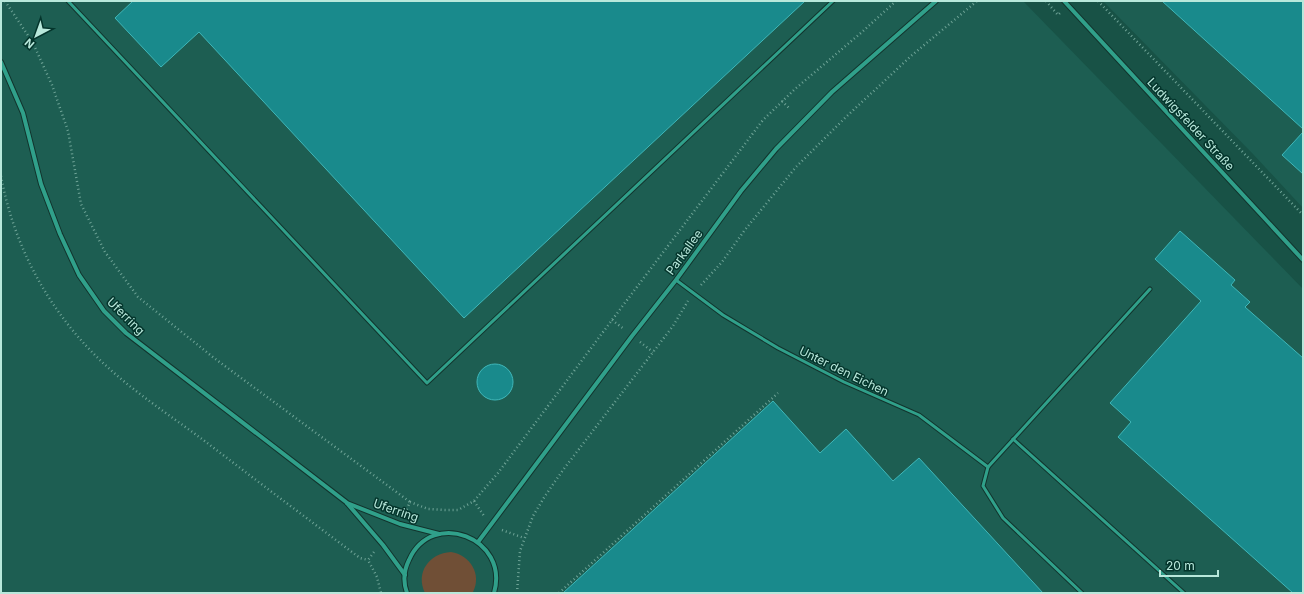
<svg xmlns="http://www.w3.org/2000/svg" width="1304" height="594" viewBox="0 0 1304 594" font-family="Inter,sans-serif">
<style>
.built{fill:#1d5e52}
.green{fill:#704f36}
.building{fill:#198a8c;stroke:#3fb7b9}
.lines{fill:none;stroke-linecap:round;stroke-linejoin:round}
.service-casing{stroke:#12342d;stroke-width:5}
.minor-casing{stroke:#12342d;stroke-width:6}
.path{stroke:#6fa497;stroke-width:2.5;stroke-dasharray:1 3;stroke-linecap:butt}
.service{stroke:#30a08a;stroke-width:3}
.minor{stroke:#30a08a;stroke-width:4}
.labels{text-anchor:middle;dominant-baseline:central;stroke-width:3;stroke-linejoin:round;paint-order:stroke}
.street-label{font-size:12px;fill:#b8e8db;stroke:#04352c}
</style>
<rect width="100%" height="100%" fill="#185246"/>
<g class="built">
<path d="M1,1H1023L1303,289V593H1Z"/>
<path d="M1103,1H1303V208L1253,154Z"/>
</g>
<path class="green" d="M451,552C470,555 482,574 473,592L425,593C415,573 429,553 451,552Z"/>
<g class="building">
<path d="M133,1H805L464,318L199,32L161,67L115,18Z"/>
<path d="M1162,1H1303V129Z"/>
<path d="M1303,132V174L1282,155Z"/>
<path d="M1180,231L1235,280L1231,285L1250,302L1245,307L1303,358V593H1293L1118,437L1131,422L1110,403L1201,301L1155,259Z"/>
<circle cx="495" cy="382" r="18"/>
<path d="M773,401L820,453L846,429L893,481L919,458L1043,593H563Z"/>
</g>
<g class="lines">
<defs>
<g id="service">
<path d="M68,1L427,383L833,1"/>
<path d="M676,280L723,315L778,348L844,382L919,415L988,467L983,486L1003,518L1082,593"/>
<path d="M1013,439L1184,593"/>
<path d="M988,467L1150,289"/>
</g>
<g id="minor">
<path d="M1064,1L1303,260"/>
<path d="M1,62L23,113L41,184L60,234L79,275L104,311L126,333L346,502L383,545L405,575"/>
<path d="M347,503L400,524L439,534"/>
<path d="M478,542L632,336L676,280L741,191L776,149L832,92L936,1"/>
<path d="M407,593C403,582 404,570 409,560C432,508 510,538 494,593"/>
</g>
</defs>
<use href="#service" class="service-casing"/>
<use href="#minor" class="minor-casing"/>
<g class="path">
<path d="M5,1L33,43L52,85L68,131L81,204L105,252L138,297L214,358L410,502"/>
<path d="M1046,1L1058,15L1060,13"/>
<path d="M1098,1L1303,215"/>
<path d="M782,101L790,109"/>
<path d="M1,176C14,247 49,311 101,361C132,391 171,416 206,442C257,481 309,520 360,558L368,560"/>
<path d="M701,285L722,262L744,231L796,167L846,117L911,56L977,1"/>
<path d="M612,320L624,329"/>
<path d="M640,342L653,352"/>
<path d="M474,501L484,516"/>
<path d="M405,513L410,502L428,509L445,510H458L474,501L498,473L612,320L763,120L795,89L862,32L896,1"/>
<path d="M502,530L524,538"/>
<path d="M374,552L368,560L377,577L381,593"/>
<path d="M517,593L520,551L533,516L545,496L563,470L673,326L688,301"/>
<path d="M559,593L778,393"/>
</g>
<use href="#service" class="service"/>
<use href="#minor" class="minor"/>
</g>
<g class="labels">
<g class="street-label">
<text transform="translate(1191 124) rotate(47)">Ludwigsfelder Straße</text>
<text transform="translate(684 252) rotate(-54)">Parkallee</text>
<text transform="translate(126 316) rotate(45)">Uferring</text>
<text transform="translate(844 371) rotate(26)">Unter den Eichen</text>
<text transform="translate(396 510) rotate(19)">Uferring</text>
</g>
</g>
<rect width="1304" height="594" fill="none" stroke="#b8e8db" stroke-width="4"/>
<g transform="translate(36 36) rotate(221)" stroke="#04352c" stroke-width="3" paint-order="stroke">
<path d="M0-3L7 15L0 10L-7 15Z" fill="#b8e8db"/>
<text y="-6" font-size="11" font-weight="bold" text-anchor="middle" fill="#b8e8db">N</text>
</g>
<path d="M1160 570v6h58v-6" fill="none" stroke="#b8e8db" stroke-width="2"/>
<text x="1166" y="570" font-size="12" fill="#b8e8db" stroke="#04352c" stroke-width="3" paint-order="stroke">20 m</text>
</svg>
